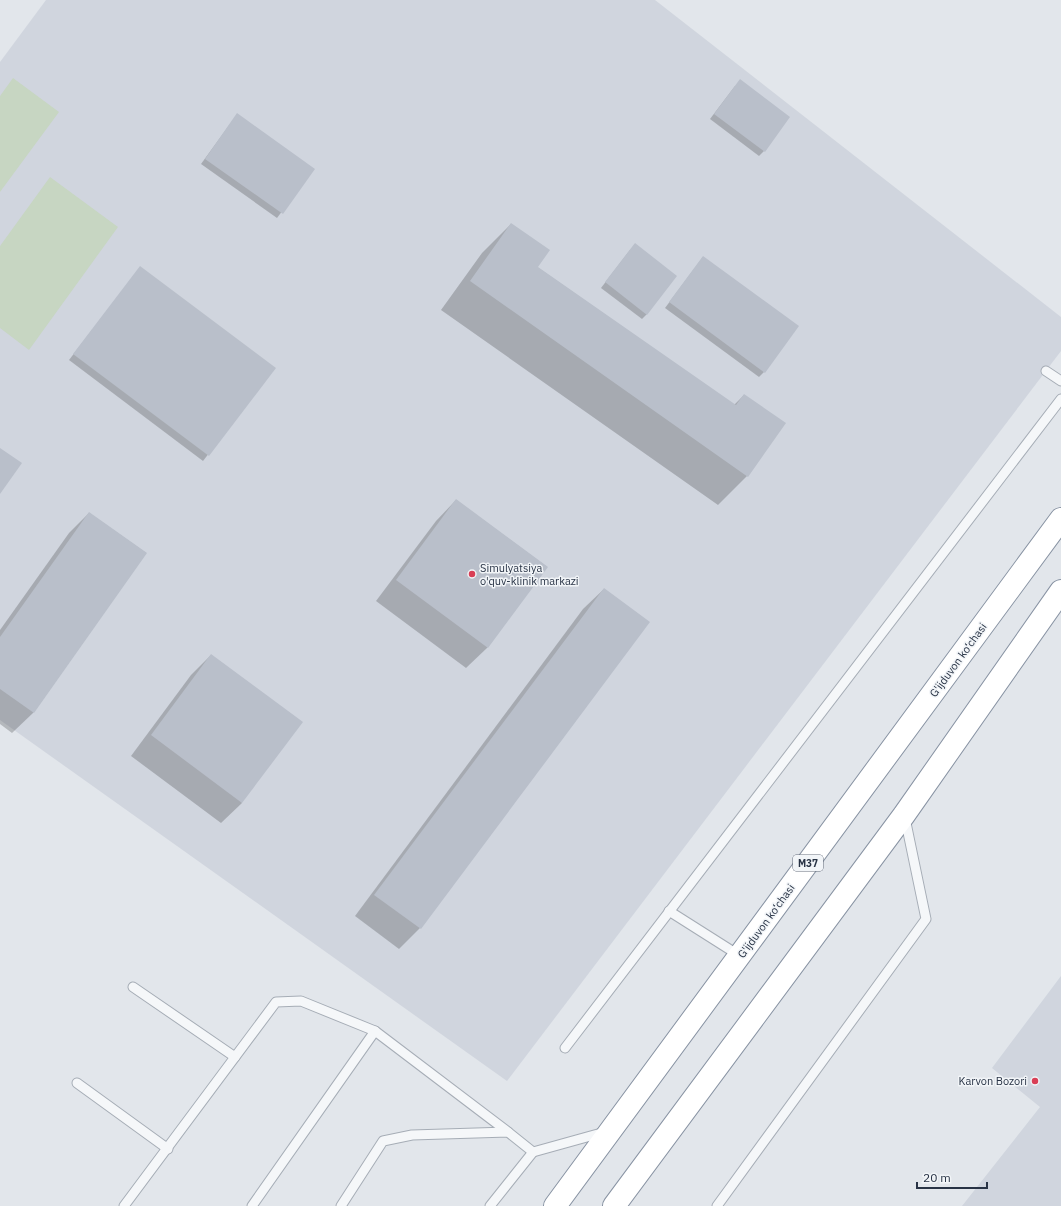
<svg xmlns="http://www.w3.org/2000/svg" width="1061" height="1206" viewBox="0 0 1061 1206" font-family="'IBM Plex Sans',sans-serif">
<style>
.built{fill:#d0d5de}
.green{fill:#c7d6c2}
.shadow{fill:#0003}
.building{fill:#b9bfca}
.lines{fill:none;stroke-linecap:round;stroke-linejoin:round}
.service-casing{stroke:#a6adb6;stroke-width:11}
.trunk-casing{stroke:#8893a3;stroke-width:24}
.service{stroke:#f5f7f9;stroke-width:9}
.trunk{stroke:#fff;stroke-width:22}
.poi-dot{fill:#d93e55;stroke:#f2f5f8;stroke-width:1.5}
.labels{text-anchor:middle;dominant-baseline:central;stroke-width:3;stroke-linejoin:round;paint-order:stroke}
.shield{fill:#f2f5f8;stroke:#656d7b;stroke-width:1}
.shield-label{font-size:10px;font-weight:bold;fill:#283345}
.poi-label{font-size:11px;fill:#283345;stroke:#f2f5f8;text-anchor:start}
.street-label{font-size:11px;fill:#283345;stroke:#f2f5f8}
</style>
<rect width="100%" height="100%" fill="#e2e6eb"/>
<g class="built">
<path d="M46,0H655L1061,317V351L507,1081L0,720V62Z"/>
<path d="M1061,976V1206H962L1040,1107L992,1068Z"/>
</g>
<g class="green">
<path d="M13,78L59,112L0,192V96Z"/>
<path d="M50,177L118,227L29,350L0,328V246Z"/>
</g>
<g class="shadow">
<path d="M735,86L764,151L759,156L710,119Z"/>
<path d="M233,120L314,169L277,218L201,164Z"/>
<path d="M511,224L537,267L734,405L744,395L747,476L718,505L441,310L482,253Z"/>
<path d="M630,250L647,314L642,319L601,288Z"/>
<path d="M703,257L764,372L759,377L665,308Z"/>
<path d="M136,273L274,369L203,461L69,360Z"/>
<path d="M456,500L547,567L487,648L466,668L376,601L436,521Z"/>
<path d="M89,513L146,553L33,713L12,733L0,724V630L69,533Z"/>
<path d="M604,589L420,928L399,949L355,916L583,609Z"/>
<path d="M211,655L242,803L221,823L131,756L191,675Z"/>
</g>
<g class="building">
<path d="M740,79L790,117L765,152L714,114Z"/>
<path d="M237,113L315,169L283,214L205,159Z"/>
<path d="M511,223L550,250L538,267L736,405L744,394L786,423L748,477L470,281Z"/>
<path d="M635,243L677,276L647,315L605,282Z"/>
<path d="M703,256L799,326L765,373L669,302Z"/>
<path d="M140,266L276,368L209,456L73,354Z"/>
<path d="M0,448L22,463L0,494Z"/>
<path d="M456,499L548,567L488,648L396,580Z"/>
<path d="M89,512L147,553L34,713L0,689V637Z"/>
<path d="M604,588L650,622L421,929L374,895Z"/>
<path d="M211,654L303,722L242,803L151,735Z"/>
</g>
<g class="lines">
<defs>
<g id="service">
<path d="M1046,371L1061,381"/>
<path d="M669,911L740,956"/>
<path d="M133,987L235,1057"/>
<path d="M565,1048L1061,399"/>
<path d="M77,1083L168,1149"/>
<path d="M124,1206L276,1002L301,1001L375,1031L508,1132"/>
<path d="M252,1206L375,1031"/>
<path d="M341,1206L383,1141L412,1135L508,1132L533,1152L605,1132"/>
<path d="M490,1206L533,1152"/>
<path d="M717,1206L926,919L905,818"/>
</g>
<g id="trunk">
<path d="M555,1206L1061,519"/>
<path d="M614,1206L904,815L1061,591"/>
</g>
</defs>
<use href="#service" class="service-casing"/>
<use href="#trunk" class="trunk-casing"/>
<use href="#service" class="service"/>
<use href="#trunk" class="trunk"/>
</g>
<g class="poi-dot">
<circle cx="472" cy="574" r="4"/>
<circle cx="1035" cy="1081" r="4"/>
</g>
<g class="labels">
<rect class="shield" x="793" y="855" width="30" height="16" rx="3"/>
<g class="shield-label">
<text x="808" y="863">M37</text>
</g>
<g class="poi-label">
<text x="480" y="568">Simulyatsiya<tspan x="480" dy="13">o'quv-klinik markazi</tspan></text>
<text x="1027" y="1081" text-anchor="end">Karvon Bozori</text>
</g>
<g class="street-label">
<text transform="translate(958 660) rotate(-54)">G'ijduvon ko‘chasi</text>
<text transform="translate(766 921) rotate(-54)">G'ijduvon ko‘chasi</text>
</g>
</g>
<path d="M917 1182v6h70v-6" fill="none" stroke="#283345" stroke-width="2"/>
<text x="923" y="1182" font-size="12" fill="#283345" stroke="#f2f5f8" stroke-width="3" paint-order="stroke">20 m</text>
</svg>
